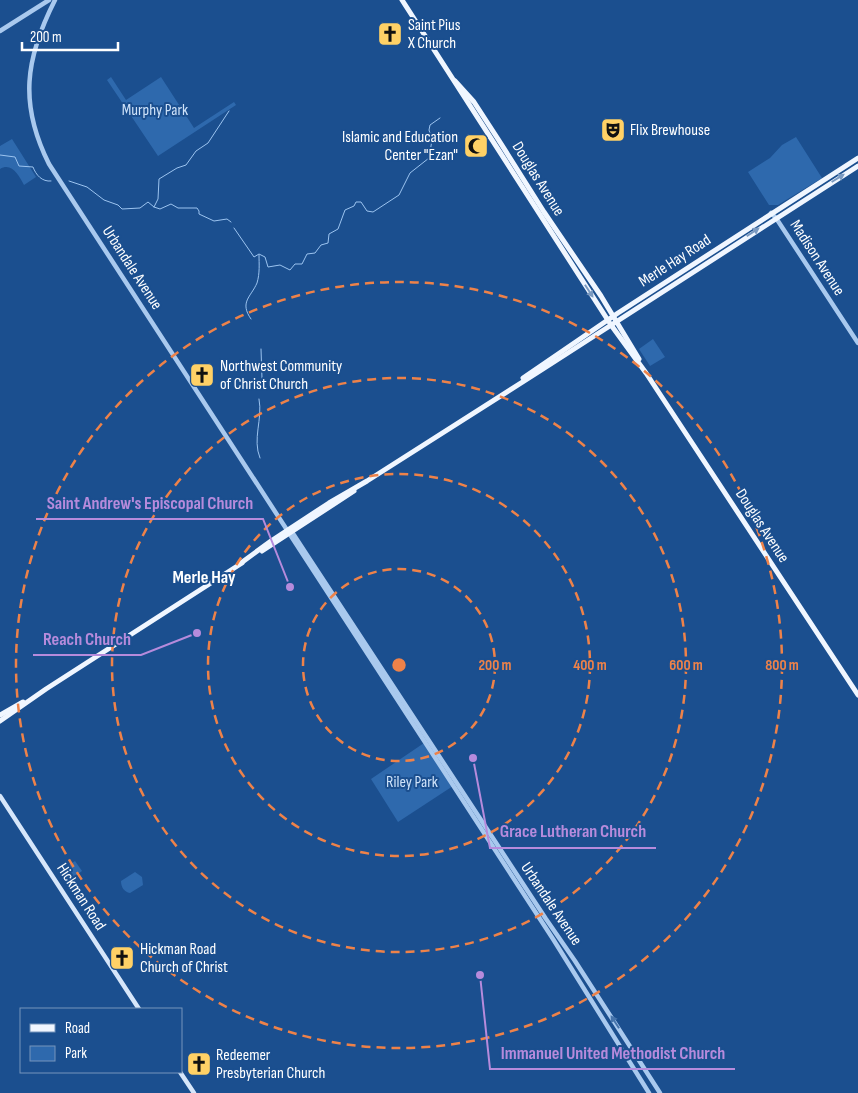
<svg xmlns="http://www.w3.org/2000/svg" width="858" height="1093" viewBox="0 0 858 1093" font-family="'Sofia Sans Condensed',sans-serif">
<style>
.green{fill:#2e69ad}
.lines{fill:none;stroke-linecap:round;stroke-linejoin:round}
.stream{stroke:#9cc4f0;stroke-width:1}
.tertiary{stroke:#a9c9ee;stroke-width:4.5}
.secondary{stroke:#d6e6fa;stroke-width:4.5}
.primary{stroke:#f0f6ff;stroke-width:5}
.oneway{fill:#7b9ac1}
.oneway2{fill:#4674ac}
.ring{fill:none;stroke:#ee8249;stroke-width:2.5;stroke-dasharray:9 6}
.labels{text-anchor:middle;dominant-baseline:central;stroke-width:4;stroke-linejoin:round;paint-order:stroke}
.poi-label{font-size:16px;fill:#fff;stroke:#1b4f8f;text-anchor:start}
.park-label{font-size:16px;fill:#cfe3fa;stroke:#1b4f8f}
.street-label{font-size:16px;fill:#fff;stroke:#1b4f8f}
.neighbourhood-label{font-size:18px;font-weight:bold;fill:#fff;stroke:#1b4f8f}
.centre{fill:#ee8249;stroke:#1b4f8f;stroke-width:2.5}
.ring-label{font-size:15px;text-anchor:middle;font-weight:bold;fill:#ee8249;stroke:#1b4f8f;stroke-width:4;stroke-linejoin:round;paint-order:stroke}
.leader{fill:none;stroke:#b68bdc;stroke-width:2}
.callout-dot{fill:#b68bdc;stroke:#1b4f8f;stroke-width:2}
.callout-label{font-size:18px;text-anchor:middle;font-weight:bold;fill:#b68bdc;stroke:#1b4f8f;stroke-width:4;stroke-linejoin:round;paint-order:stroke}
</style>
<rect width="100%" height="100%" fill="#1b4f8f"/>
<g class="green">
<path d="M111,77L126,100L161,77L194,128L234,102L236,105L158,156L107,80Z"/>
<path d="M796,137L822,178L778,205H769L748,172L770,158L782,145Z"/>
<path d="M12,139L36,177L24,185C19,176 12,162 0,169V146Z"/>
<path d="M653,339L665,357L650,366L639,349Z"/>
<path d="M424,743L453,786L398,822L371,779Z"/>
<path d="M75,861L82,871L67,882L60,871Z"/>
<path d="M135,872L142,877L143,885L130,893C124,892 121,887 121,881Z"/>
</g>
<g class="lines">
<g class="stream">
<path d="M0,155L15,157L19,166L33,167C36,175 42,182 51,181"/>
<path d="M69,181L87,187L104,200L118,205L122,209L140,208L148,202L154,207L160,209L171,204L178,208H197L199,211V214L214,221L227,219L231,222"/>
<path d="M154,207L158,199L159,179L177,168L186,165L196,151L208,143L229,111"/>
<path d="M234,228L254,257L259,254L265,257L268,267L280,265L290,270L295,264H302L307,254L315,253L321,245L328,243L329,234L338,229L345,210L354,206L356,202H361L367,211L373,212L399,195L410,173L429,158L432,140L429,130L430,125L440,118"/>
<path d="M251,319C239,302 251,297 257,283C260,273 259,264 259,255"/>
<path d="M261,349L262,378"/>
<path d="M259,399C263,419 252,439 260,458"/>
</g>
<g class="tertiary">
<path d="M55,0C25,59 19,104 49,164L553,939L649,1093"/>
<path d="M0,31L49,0"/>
<path d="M771,213L776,218L858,343"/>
<path d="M289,530L292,532L307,555L546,919L575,961L660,1093"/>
</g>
<g class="secondary">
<path d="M0,796L139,1009"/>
<path d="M180,1072L194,1093"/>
</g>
<g class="primary">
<path d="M402,0L611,325L646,373L858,695"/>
<path d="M455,81L474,102L498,139L544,212L601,296L639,359"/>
<path d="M523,378L618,313L858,158"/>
<path d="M262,551L354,491"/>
<path d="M241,563L271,541L329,503L367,481L543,369L858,166"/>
<path d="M0,715L23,702"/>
<path d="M0,721L46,689L242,563"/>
</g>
</g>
<defs><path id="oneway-solid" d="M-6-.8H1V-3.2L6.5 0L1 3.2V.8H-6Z" transform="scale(1.25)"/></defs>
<g class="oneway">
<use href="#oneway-solid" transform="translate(838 178) rotate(-32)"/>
<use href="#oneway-solid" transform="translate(753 232) rotate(-33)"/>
<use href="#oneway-solid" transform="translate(589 291) rotate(57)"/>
</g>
<use class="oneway2" href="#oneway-solid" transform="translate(615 1022) rotate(-123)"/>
<g class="ring">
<circle cx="399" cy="665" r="96"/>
<circle cx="399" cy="665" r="191"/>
<circle cx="399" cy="665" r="287"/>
<circle cx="399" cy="665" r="383"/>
</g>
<defs>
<symbol id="church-square" viewBox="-11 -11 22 22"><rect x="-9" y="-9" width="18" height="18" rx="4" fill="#ffd166" stroke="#1b4f8f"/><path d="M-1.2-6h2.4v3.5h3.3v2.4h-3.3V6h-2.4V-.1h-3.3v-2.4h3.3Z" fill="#111"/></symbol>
<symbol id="theatre-square" viewBox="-11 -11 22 22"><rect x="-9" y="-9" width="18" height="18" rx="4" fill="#ffd166" stroke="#1b4f8f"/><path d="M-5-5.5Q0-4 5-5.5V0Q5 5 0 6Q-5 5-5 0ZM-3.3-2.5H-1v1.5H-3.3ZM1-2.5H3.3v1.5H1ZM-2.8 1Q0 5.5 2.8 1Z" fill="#111"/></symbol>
<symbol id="mosque-square" viewBox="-11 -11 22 22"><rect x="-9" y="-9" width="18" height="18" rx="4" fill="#ffd166" stroke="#1b4f8f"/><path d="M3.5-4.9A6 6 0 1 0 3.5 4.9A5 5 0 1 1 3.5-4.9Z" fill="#111"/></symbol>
</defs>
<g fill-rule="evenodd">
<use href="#church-square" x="376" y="20" width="28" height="28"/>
<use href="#theatre-square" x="599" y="116" width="28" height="28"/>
<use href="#mosque-square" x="462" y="132" width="28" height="28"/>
<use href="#church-square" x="188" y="361" width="28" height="28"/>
<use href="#church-square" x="108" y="944" width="28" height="28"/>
<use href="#church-square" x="185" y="1050" width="28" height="28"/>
</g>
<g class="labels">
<g class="poi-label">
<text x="408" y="25">Saint Pius<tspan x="408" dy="18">X Church</tspan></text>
<text x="630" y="130">Flix Brewhouse</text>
<text x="458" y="137" text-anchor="end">Islamic and Education<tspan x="458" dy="18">Center "Ezan"</tspan></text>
<text x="220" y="366">Northwest Community<tspan x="220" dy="18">of Christ Church</tspan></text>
<text x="140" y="949">Hickman Road<tspan x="140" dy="18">Church of Christ</tspan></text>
<text x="216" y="1055">Redeemer<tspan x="216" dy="18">Presbyterian Church</tspan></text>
</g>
<g class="park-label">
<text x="155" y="110">Murphy Park</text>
<text x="412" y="782">Riley Park</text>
</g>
<g class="street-label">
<text transform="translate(538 179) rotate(58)">Douglas Avenue</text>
<text transform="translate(817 258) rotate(57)">Madison Avenue</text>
<text transform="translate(675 261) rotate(-33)">Merle Hay Road</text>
<text transform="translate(132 268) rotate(57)">Urbandale Avenue</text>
<text transform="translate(762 526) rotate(57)">Douglas Avenue</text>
<text transform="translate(81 897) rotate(57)">Hickman Road</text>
<text transform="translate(551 904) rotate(56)">Urbandale Avenue</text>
</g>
<g class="neighbourhood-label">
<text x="204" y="577">Merle Hay</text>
</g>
</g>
<circle cx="399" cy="665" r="8" class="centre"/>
<g class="ring-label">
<text x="495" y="670">200 m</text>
<text x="590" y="670">400 m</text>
<text x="686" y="670">600 m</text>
<text x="782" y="670">800 m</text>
</g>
<path class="leader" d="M290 587L263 519H36M197 633L141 655H33M473 758L490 848H656M480 975L490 1069H735"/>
<g class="callout-dot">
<circle cx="290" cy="587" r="5"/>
<circle cx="197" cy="633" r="5"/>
<circle cx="473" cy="758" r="5"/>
<circle cx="480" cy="975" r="5"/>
</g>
<g class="callout-label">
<text x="150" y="509">Saint Andrew's Episcopal Church</text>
<text x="87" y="645">Reach Church</text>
<text x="573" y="837">Grace Lutheran Church</text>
<text x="613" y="1059">Immanuel United Methodist Church</text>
</g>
<rect x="20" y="1008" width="162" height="65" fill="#1b4f8f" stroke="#7695bc"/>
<rect x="30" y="1024" width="25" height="8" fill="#f0f6ff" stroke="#7695bc"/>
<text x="65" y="1033" font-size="15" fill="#ffffff">Road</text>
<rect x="30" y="1046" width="25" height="15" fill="#2e69ad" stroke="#7695bc"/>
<text x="65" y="1058" font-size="15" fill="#ffffff">Park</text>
<path d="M22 42v8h96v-8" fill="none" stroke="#ffffff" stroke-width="2.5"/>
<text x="30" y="42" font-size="15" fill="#ffffff" stroke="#1b4f8f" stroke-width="4" paint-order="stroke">200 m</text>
</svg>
